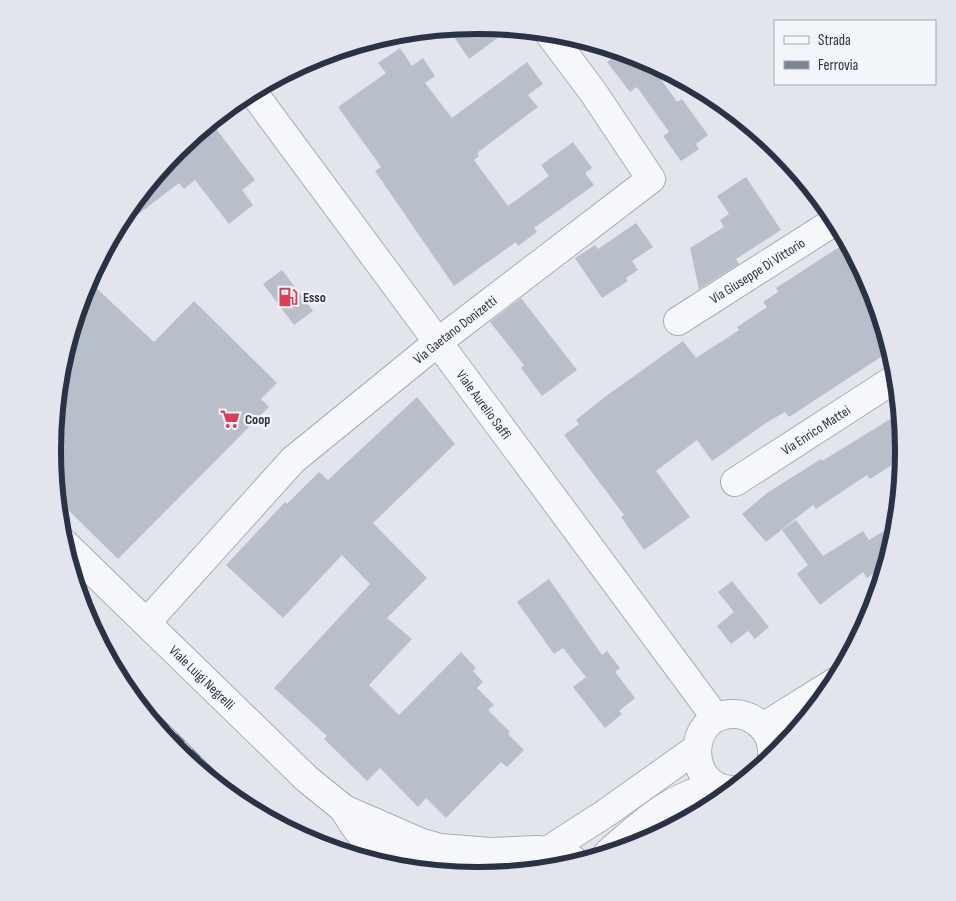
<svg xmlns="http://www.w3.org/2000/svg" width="956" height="901" viewBox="0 0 956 901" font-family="'Sofia Sans Condensed',sans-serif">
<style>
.building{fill:#b9bfca}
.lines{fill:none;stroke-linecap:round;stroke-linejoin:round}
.minor-casing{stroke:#a7adb7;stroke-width:30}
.minor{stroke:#f6f7fa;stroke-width:28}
.rail-casing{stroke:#7a8597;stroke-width:5.5}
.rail{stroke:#f2f5f9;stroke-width:4;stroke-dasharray:11;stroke-linecap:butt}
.labels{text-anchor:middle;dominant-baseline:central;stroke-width:4.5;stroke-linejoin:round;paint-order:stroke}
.street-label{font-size:14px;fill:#293345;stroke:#f2f5f9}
.poi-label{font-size:14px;font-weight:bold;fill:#293345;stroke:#f2f5f9;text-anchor:start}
.rim{fill:none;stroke:#293345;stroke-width:6}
</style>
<rect width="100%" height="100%" fill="#e2e6ec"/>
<g class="building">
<path d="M478,25L511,28L469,59L448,28Z"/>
<path d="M400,48L412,66L423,58L435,76L425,83L452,118L527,62L543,84L528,95L538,107L477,153L479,156L474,160L508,206L549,176L541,165L573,142L592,168L585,173L594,185L534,228L537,232L518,246L516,242L454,286L375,171L381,167L338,107L386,73L378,63Z"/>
<path d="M621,51L648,61L677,102L682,99L708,135L696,144L699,149L681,161L663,136L669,132L637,87L630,92L607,62Z"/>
<path d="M214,126L255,180L242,190L253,205L229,224L195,180L184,189L179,183L128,222L123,217L124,214L166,163Z"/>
<path d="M746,177L781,230L736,259L739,264L699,289L690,248L724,227L720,220L729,214L717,196Z"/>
<path d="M636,223L653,247L632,261L638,270L626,278L628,281L602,298L575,258L595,245L598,249Z"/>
<path d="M847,242L871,288L890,351L789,417L785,412L766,423L712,461L697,440L656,471L690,517L644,550L621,517L624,515L564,435L579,424L576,420L602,399L683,341L696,358L739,330L737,327L767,307L763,302L778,292L776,288Z"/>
<path d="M282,270L313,311L294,325L263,284Z"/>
<path d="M93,285L154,342L194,301L277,383L261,399L269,407L118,559L57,499L52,450L61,367L82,296Z"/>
<path d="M521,298L577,370L542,396L521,368L524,365L490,322Z"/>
<path d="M417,397L455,444L373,523L427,578L387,618L412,639L369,685L399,715L461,652L476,668L473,671L483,682L477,688L494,705L488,710L510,732L508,734L524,750L507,767L501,762L446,818L426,798L418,807L380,768L367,781L324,739L327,736L274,688L370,584L342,555L283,618L226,565L285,502L287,504L319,472L328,480Z"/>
<path d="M900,413L903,458L870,479L867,475L816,509L813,505L766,542L742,514L767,493L821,459L822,461Z"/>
<path d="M796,520L823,556L863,531L869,540L884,531L892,544L885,566L867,578L863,572L820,605L797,574L808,565L782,530Z"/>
<path d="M549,579L602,655L607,651L620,668L615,672L635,698L619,711L622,714L605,728L573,687L586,677L563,648L554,654L517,602Z"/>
<path d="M732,581L769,627L755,639L748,631L731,644L717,626L734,612L718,592Z"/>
</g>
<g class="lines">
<defs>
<g id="minor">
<path id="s1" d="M252,91L716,718"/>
<path id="s2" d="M678,321L835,221"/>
<path id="s3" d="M735,482L896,378"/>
<path id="s4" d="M63,542L307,779L344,809L422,843L440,848L491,852L538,850"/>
<path id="s5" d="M147,622L293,460L438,342L651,179L593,92L548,32"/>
<path d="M763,727L835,682"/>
<path d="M731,790C685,787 686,714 733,714C743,714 751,717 758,723C769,731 773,743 772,757"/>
<path d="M344,809C366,849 384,859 430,865C443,866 460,868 472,875"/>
<path d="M550,849L606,813L696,749"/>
<path d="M607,854C643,823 668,797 716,786"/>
<path d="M514,872C528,848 556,842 576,863"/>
</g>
</defs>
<use href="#minor" class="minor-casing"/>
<use href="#minor" class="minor"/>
<defs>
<path id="rail" d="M121,681L250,809"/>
</defs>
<use href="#rail" class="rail-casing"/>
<use href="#rail" class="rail"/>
</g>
<defs>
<symbol id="fuel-bare" viewBox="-9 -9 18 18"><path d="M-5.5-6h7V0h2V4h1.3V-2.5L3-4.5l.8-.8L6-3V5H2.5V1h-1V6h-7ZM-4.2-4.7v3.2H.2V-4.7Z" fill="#d93f56" stroke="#f2f5f9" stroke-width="2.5" paint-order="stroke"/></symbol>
<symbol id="supermarket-bare" viewBox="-9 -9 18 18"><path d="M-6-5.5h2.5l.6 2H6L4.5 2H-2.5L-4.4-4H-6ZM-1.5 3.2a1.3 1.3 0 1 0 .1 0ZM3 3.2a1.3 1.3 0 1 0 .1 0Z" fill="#d93f56" stroke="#f2f5f9" stroke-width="2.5" paint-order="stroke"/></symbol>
</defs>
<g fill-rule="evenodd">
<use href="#fuel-bare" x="274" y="283" width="28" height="28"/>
<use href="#supermarket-bare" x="216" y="405" width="28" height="28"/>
</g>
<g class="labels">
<g class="street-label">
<text stroke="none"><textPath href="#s2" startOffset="94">Via Giuseppe Di Vittorio</textPath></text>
<text stroke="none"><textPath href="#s5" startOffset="426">Via Gaetano Donizetti</textPath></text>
<text stroke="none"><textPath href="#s1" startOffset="390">Viale Aurelio Saffi</textPath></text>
<text stroke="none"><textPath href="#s3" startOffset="96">Via Enrico Mattei</textPath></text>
<text stroke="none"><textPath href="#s4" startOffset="194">Viale Luigi Negrelli</textPath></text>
</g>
<g class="poi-label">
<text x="303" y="297">Esso</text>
<text x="245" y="419">Coop</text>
</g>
</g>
<path d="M0 0H956V901H0ZM477 34H479A416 416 0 0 1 895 450V451A416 416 0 0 1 479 867H477A416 416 0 0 1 61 451V450A416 416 0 0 1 477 34Z" fill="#e2e5eb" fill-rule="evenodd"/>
<path class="rim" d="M477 34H479A416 416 0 0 1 895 450V451A416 416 0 0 1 479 867H477A416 416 0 0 1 61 451V450A416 416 0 0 1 477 34Z"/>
<rect x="774" y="20" width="162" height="65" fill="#f2f5f9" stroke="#a2a7b1"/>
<rect x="784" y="36" width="25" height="8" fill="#f6f7fa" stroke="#a2a7b1"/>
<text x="818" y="45" font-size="15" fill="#293345">Strada</text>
<rect x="784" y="61" width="25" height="8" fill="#7a8597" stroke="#a2a7b1"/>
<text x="818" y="70" font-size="15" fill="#293345">Ferrovia</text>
</svg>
